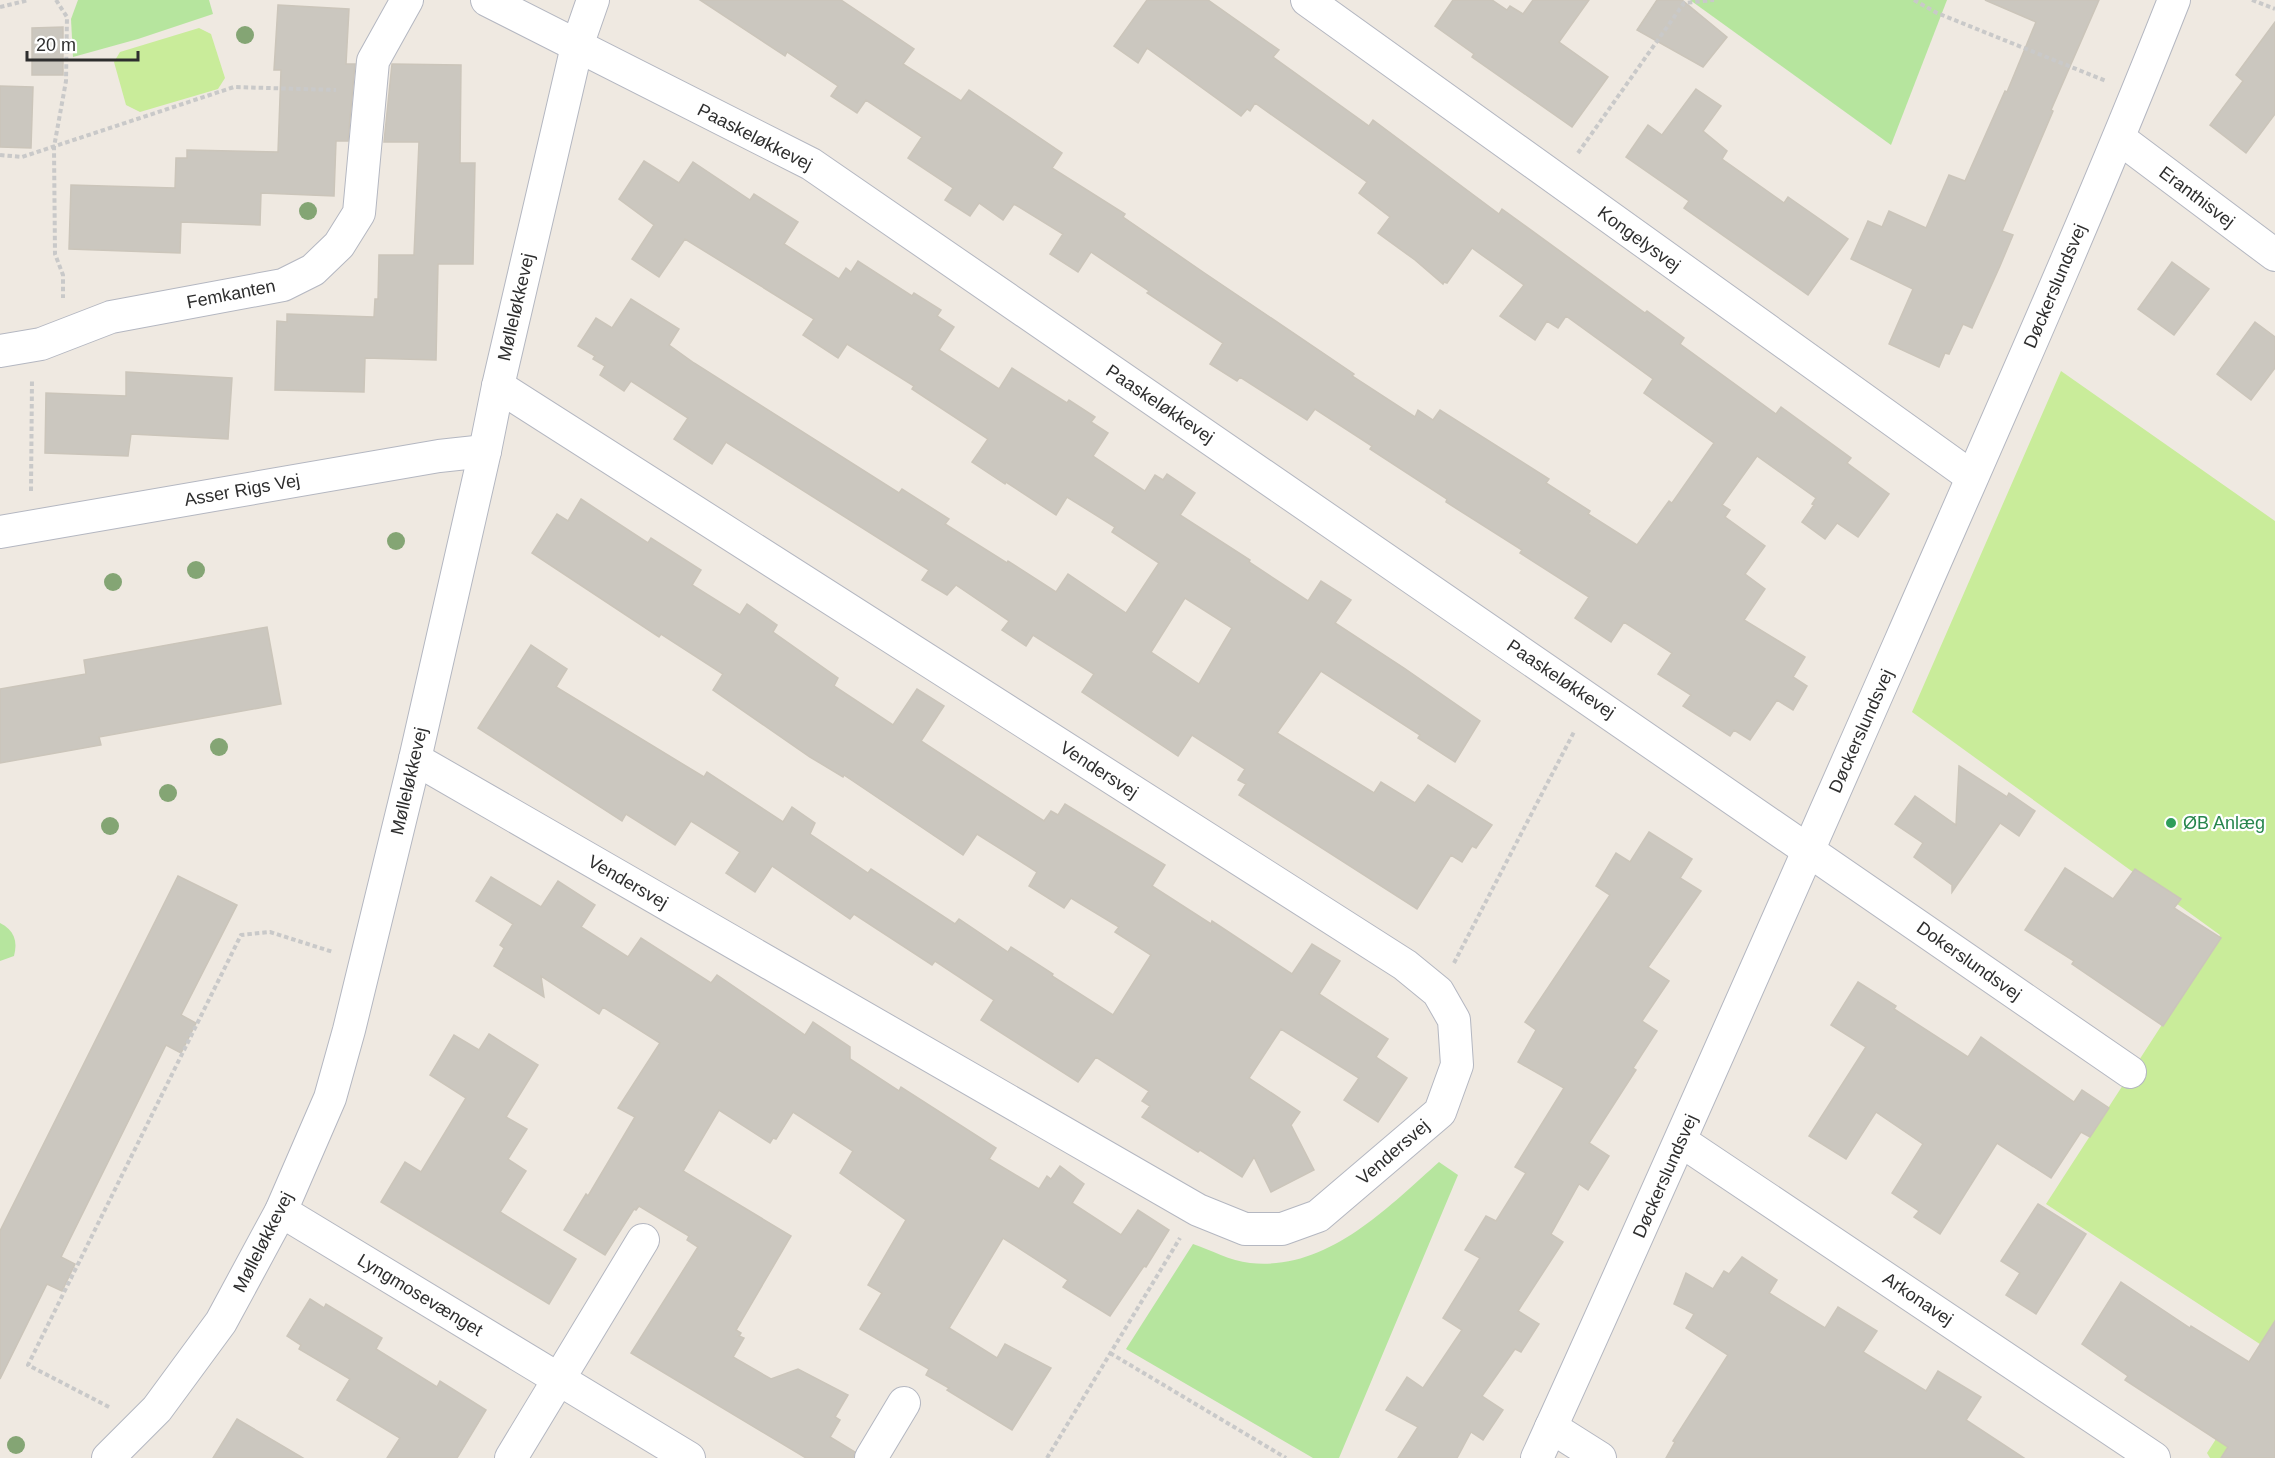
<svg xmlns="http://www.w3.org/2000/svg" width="2275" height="1458" viewBox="0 0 2275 1458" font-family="Arial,sans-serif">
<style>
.green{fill:#b6e59e}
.pitch{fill:#c9ec9a}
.building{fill:#cbc7bf;stroke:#cbc5ba;stroke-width:1.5;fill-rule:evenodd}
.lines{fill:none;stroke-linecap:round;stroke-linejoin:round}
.street-casing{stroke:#b4b7c1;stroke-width:34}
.path{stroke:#c9c9c9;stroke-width:4;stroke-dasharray:4.5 3;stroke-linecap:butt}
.street{stroke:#fff;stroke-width:32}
.tree{fill:#84a574}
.leisure-dot{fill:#2e9e5b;stroke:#fff;stroke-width:2}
.labels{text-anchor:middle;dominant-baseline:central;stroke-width:4.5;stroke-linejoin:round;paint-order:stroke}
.street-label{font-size:18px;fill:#2e2e2e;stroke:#fff}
.leisure-label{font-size:18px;fill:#27864d;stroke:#fff;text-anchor:start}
</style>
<rect width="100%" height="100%" fill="#efe9e1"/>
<g class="green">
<path d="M78,0H209L213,14L138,39L73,57L71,19Z"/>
<path d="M1690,0H1947L1891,145Z"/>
<path d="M0,923C14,930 18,941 14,956L0,961Z"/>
<path d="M1439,1162L1458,1175L1339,1458H1313L1126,1349L1193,1244C1211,1250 1230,1261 1250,1263C1327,1271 1386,1209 1439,1162Z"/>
</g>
<g class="pitch">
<path d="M199,28L211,34L225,78L218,89L140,112L126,105L114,62L120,52Z"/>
<path d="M2061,371L2275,521V1458H2210L2207,1453L2272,1352L2046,1204L2220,935L1912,712Z"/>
</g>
<g class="building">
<path d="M700,0H841L914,49L903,64L961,101L969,90L1062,153L1052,168L1125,214L1123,217L1203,272L1354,374L1352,376L1415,417L1418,410L1433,420L1440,410L1549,479L1546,483L1590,511L1588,514L1637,545L1669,501L1672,503L1714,443L1644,393L1653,379L1566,316L1558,328L1547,321L1535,340L1500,316L1524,285L1472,248L1447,283L1444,282L1443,284L1415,260L1378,233L1390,217L1359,193L1367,182L1255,103L1250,111L1247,109L1241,116L1147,48L1138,63L1114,46L1147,0H1208L1279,50L1273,57L1369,126L1373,120L1499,214L1502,209L1645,313L1647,311L1684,338L1680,344L1776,414L1781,407L1851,458L1847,463L1889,494L1858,537L1837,523L1825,539L1802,522L1814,505L1812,504L1816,498L1757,456L1722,505L1730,510L1725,517L1765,546L1745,574L1765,589L1744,620L1805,657L1793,677L1807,686L1793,710L1777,700L1750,740L1734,730L1730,736L1683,706L1691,695L1658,674L1672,653L1624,622L1611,642L1575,618L1589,597L1520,553L1522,550L1446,502L1447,499L1370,449L1372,446L1315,409L1307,420L1240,377L1237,381L1210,364L1223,343L1147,293L1149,291L1091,252L1078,272L1050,254L1063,234L1014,204L1003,220L979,203L970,216L945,200L953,188L908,158L922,137L866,100L857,113L831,96L838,86L787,52L785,56Z"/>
<path d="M1453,0H1492L1507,10L1510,6L1523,14L1533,0H1589L1559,42L1608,77L1572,127L1472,57L1474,54L1435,26Z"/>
<path d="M1657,0H1682L1727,37L1703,67L1637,30Z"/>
<path d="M1985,0H2099L2051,110L2053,111L2002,231L2013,235L2000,266L1972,328L1963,324L1949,354L1945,353L1939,367L1889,344L1913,289L1851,259L1868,221L1882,227L1889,211L1926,228L1949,175L1965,181L2005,91L2007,92L2036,22Z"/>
<path d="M278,5L349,9L346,64H355L348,141H336L334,196L261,193L260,225L181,222L180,253L69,249L71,185L175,188L176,158H187V150L278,152L281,70H274Z"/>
<path d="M2275,22V114L2246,153L2210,125L2243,81L2236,75Z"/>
<path d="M63,27V75H32V28Z"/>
<path d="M392,64L461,65L460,163H475L473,264H438L436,360L365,358L364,392L275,390L277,321L287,322V314L374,317L375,299H378L379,255H414L419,142H384Z"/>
<path d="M0,86L33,87L31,148L0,147Z"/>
<path d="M1696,89L1721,106L1703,131L1727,151L1722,159L1784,203L1788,197L1848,239L1808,295L1684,208L1689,201L1626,157L1648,125L1662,135Z"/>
<path d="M644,161L679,183L693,162L750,200L754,194L798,222L784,244L839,279L846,268L851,272L858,261L912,296L914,293L941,310L937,316L954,327L939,350L999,389L1012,368L1067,403L1069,400L1095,417L1091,422L1108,433L1093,456L1145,491L1155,475L1163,480L1167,474L1195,493L1180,515L1250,560L1249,562L1308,601L1321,581L1351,600L1335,623L1404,668L1480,721L1455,762L1418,738L1420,735L1321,671L1277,733L1374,793L1381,782L1415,803L1428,785L1492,825L1476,848L1472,846L1462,862L1451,855L1417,909L1239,795L1246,784L1238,780L1245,769L1192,735L1178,756L1082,692L1094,674L1033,635L1026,646L1002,630L1009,621L956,585L947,595L922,580L929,570L726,442L712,464L674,439L688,418L631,381L624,391L600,375L605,366L593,359L595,356L578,346L596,318L612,328L631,299L679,329L669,345L694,363L899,493L902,489L949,519L945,524L1007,563L1008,561L1056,592L1068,574L1126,613L1159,563L1112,532L1115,527L1067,497L1056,515L1006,482L1005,484L972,462L988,439L912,389L914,386L847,344L838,358L803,335L814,319L685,239L659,277L632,259L654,225L619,199ZM1185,598L1232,628L1199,684L1151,652Z"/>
<path d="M2172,262L2209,289L2174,335L2138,309Z"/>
<path d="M2255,322L2275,337V368L2251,400L2217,374Z"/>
<path d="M126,372L232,378L228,439L131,434L128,456L45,453L46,393L126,396Z"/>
<path d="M581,499L648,543L651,538L701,570L692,585L740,615L747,604L777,625L773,632L838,678L834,686L893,725L917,689L944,706L921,741L1044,821L1051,811L1058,815L1065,804L1165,865L1152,886L1211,924L1212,921L1292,974L1312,944L1340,961L1319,994L1388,1039L1376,1057L1407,1078L1378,1122L1344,1100L1359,1078L1281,1029L1249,1078L1300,1112L1291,1125L1314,1170L1271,1192L1254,1157L1242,1177L1200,1150L1198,1152L1142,1117L1150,1106L1142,1101L1149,1091L1096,1057L1078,1082L981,1020L994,1000L935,961L932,965L854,914L850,919L772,866L755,892L726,873L740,852L691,821L675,845L626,814L622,821L478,728L531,645L567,669L556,687L704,777L707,772L783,822L792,807L815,823L810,834L868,873L871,869L955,924L959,919L1008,952L1011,947L1053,974L1052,976L1113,1015L1151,955L1115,932L1119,927L1071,898L1064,908L1029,886L1037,872L977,834L963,855L844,775L843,777L810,757L713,690L723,674L661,634L659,637L532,553L557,514L568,521Z"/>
<path d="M267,627L281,704L99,737L101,745L0,763V689L86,674L84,660Z"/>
<path d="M1959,766L2007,797L2009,793L2035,811L2019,836L2000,823L1952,892V885L1914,857L1923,843L1895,824L1915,796L1956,825Z"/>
<path d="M1649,832L1692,859L1680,878L1701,891L1648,967L1669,981L1642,1021L1657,1031L1633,1068L1636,1070L1589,1143L1609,1156L1588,1190L1579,1184L1551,1234L1563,1242L1518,1311L1539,1324L1521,1352L1515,1349L1482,1396L1503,1410L1483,1440L1471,1432L1457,1458H1398L1418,1427L1386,1410L1407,1377L1423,1388L1462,1330L1443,1318L1480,1258L1465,1250L1486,1216L1496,1221L1526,1173L1515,1167L1564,1088L1518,1062L1536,1030L1525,1022L1610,895L1596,886L1616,853L1630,862Z"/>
<path d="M2065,868L2113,899L2135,869L2181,899L2174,908L2221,938L2163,1026L2072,964L2074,961L2025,930Z"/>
<path d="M178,876L237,905L181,1015L196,1023L181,1053L166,1045L61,1257L75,1264L62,1291L47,1284L0,1379V1231Z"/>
<path d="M491,877L541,907L558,881L595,905L581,927L628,957L641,938L711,983L717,975L805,1035L813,1022L850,1047V1059L899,1091L901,1087L996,1148L989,1159L1039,1189L1047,1176L1051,1179L1060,1166L1084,1184L1072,1203L1121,1235L1138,1210L1169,1230L1146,1267L1144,1266L1110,1316L1063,1287L1068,1280L1003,1238L949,1328L997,1358L1005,1344L1051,1368L1012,1430L947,1390L949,1388L926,1375L929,1369L860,1329L882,1293L868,1285L906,1220L840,1173L853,1151L793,1112L776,1139L773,1138L770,1143L719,1110L683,1171L791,1236L736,1330L741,1333L739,1336L744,1338L733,1357L771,1379L798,1369L848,1395L835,1417L840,1420L830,1437L855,1452L853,1458H806L631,1353L698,1247L687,1240L689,1236L639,1206L636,1210L634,1209L605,1255L564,1230L586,1194L588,1196L635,1117L618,1108L660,1043L603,1007L599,1014L541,976L544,997L494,966L504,948L500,945L513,924L476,901Z"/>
<path d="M1858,982L1896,1006L1894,1009L1968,1057L1981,1037L2074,1102L2082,1090L2109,1108L2090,1137L2081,1132L2051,1178L1997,1143L1940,1234L1914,1217L1919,1211L1892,1193L1923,1144L1876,1112L1846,1159L1809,1136L1866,1047L1831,1025Z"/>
<path d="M489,1034L538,1065L506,1117L527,1129L508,1159L526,1171L500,1212L576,1259L549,1304L381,1202L405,1162L421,1172L466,1098L430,1075L454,1035L479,1050Z"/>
<path d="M2038,1204L2086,1234L2036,1314L2006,1295L2020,1273L2001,1261Z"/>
<path d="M1742,1257L1777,1280L1769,1293L1825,1328L1838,1307L1877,1331L1863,1352L1926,1391L1938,1371L1981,1397L1966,1420L2024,1458H1666L1675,1442L1673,1441L1728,1355L1686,1328L1694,1314L1674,1304L1686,1273L1713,1289L1724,1271L1729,1274Z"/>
<path d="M2121,1282L2190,1328L2191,1326L2249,1362L2275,1321V1458H2221L2228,1447L2125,1380L2128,1376L2082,1344Z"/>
<path d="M310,1299L324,1308L326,1304L382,1338L376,1349L437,1387L440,1381L486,1410L457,1458H387L400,1438L337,1400L350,1379L299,1349L301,1345L287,1336Z"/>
<path d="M237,1419L303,1458H213Z"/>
</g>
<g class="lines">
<defs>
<g id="street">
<path d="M487,0L811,164L2130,1072"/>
<path d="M1307,0L1972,477"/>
<path d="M2119,138L2275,255"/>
<path d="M0,351L41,344L111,317L283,285L313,270L339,245L359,213L373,61L407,0"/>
<path d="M0,532L439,456L485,451"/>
<path d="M415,759L1198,1210L1245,1229H1282L1318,1216L1440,1112L1457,1065L1454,1020L1438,992L1405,965L498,386"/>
<path d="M1681,1141L2154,1458"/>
<path d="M281,1211L689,1458"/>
<path d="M1551,1427L1600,1458"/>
<path d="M108,1458L157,1409L221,1322L281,1211L330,1098L349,1030L415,759L485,451L498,386L577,46L593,0"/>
<path d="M511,1458L643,1240"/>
<path d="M871,1458L904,1403"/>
<path d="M1537,1458C1661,1186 1781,913 1901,640C1994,427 2089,216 2174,0"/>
</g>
</defs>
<use href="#street" class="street-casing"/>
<g class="path">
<path d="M56,0L67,17L66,81L54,147L55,254L63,275V298"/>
<path d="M1914,0L1937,13L2106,81"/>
<path d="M2252,0L2275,9"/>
<path d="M0,7L29,0"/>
<path d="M1578,153L1684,3L1714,0"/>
<path d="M0,155L22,157L234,87L336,90"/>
<path d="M31,491L32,379"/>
<path d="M1454,963L1575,730"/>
<path d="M1110,1353L1286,1458"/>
<path d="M109,1407L28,1365L241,935L270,932L333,952"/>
<path d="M1047,1458L1180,1238"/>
</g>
<use href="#street" class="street"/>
</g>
<g class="tree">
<circle cx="245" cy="35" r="9"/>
<circle cx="308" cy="211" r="9"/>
<circle cx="396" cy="541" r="9"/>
<circle cx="196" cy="570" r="9"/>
<circle cx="113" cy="582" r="9"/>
<circle cx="219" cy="747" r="9"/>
<circle cx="168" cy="793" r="9"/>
<circle cx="110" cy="826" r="9"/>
<circle cx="16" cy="1445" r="9"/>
</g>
<circle class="leisure-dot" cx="2171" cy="823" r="6"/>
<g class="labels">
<g class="street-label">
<text transform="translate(755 137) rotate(27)">Paaskeløkkevej</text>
<text transform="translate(2197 197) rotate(37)">Eranthisvej</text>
<text transform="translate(1639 239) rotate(36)">Kongelysvej</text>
<text transform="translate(2055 286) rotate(-67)">Døckerslundsvej</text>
<text transform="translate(231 294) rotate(-11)">Femkanten</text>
<text transform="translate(516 307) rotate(-77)">Mølleløkkevej</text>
<text transform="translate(1160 404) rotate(34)">Paaskeløkkevej</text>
<text transform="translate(242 490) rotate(-10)">Asser Rigs Vej</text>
<text transform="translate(1561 679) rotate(34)">Paaskeløkkevej</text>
<text transform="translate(1861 731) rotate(-66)">Døckerslundsvej</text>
<text transform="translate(1099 770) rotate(33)">Vendersvej</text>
<text transform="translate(409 781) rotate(-77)">Mølleløkkevej</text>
<text transform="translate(628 882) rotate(30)">Vendersvej</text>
<text transform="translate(1969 961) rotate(35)">Dokerslundsvej</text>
<text transform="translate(1393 1152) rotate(-41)">Vendersvej</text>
<text transform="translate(1665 1176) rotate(-66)">Døckerslundsvej</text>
<text transform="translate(263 1242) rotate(-63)">Mølleløkkevej</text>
<text transform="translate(420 1295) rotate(31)">Lyngmosevænget</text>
<text transform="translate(1918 1299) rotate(34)">Arkonavej</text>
</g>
<g class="leisure-label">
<text x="2183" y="823">ØB Anlæg</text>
</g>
</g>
<path d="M27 51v9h111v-9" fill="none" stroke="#2e2e2e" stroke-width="3"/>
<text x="36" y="51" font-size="18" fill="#2e2e2e" stroke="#ffffff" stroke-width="4.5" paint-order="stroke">20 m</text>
</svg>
